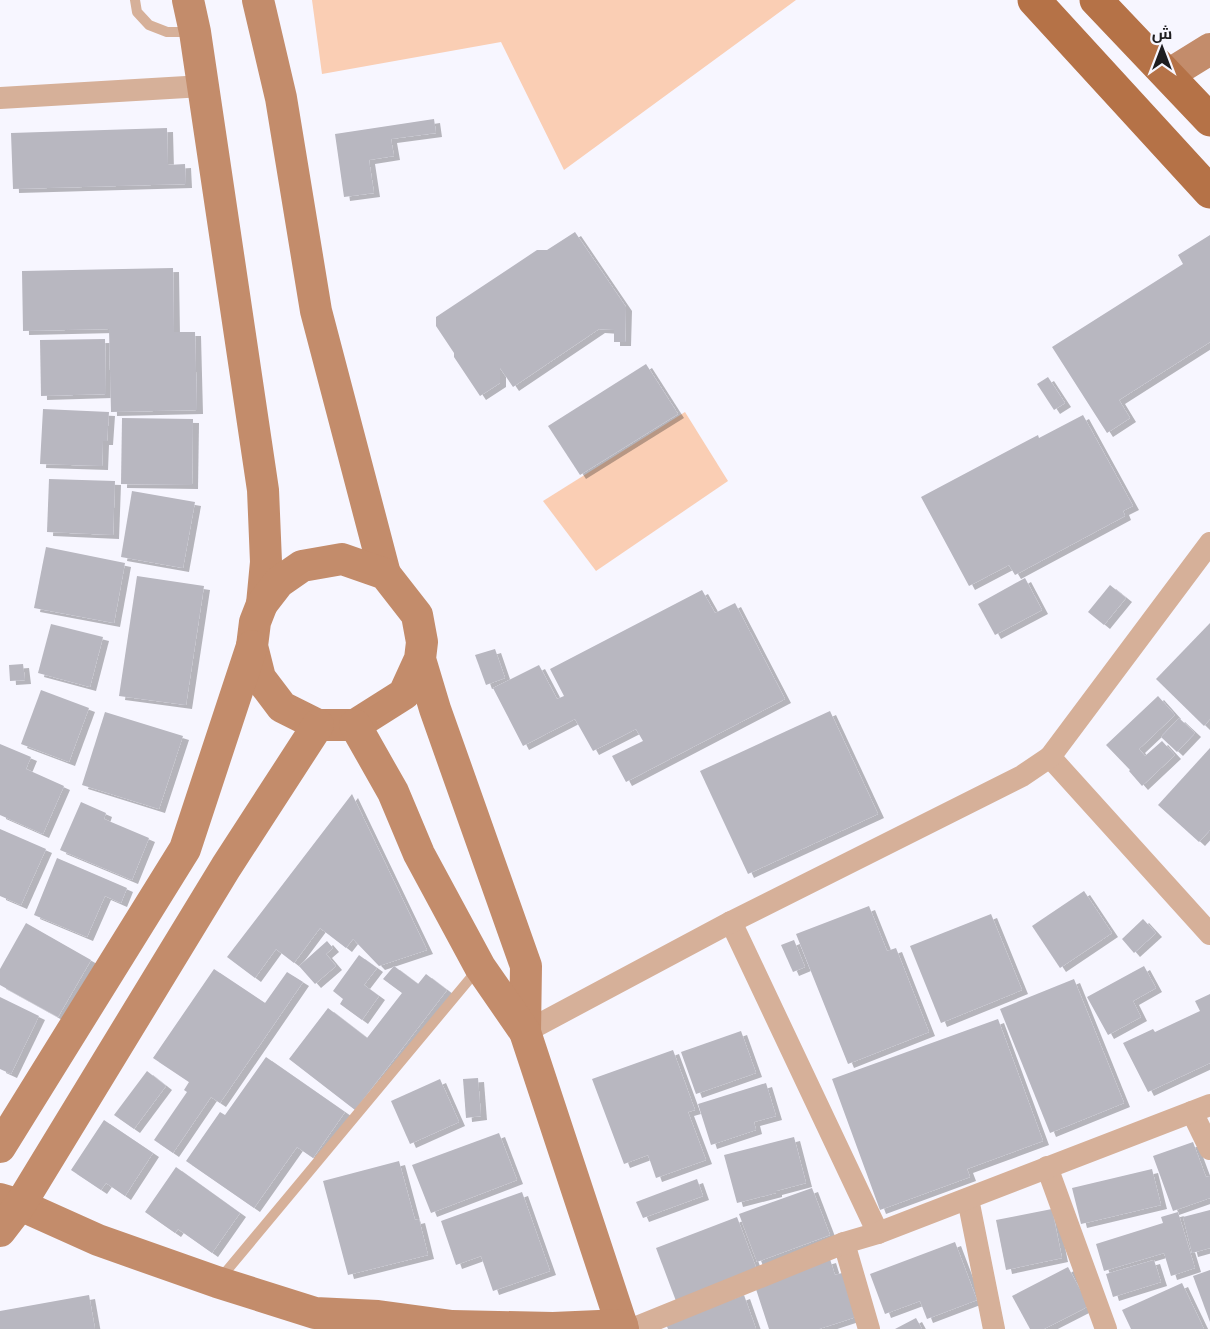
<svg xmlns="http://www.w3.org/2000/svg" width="1210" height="1329" viewBox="0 0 1210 1329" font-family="'DM Sans',Cairo,sans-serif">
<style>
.green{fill:#faceb4}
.building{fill:#b8b7c0;filter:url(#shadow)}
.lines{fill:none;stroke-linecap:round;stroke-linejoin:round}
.lane{stroke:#d6b099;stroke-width:10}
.street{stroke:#d6b099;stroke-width:22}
.secondary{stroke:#c38c6b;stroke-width:32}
.primary{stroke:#b57247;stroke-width:33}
</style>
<defs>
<filter id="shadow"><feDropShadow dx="6" dy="4" stdDeviation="0" flood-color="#0004"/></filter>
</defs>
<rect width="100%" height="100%" fill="#f7f6ff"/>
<g class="green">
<path d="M312,0H796L564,170L501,42L322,74Z"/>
<path d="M685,412L728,481L596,571L543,501Z"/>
</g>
<g class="building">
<path d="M434,119L436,133L391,139L394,156L369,160L374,193L344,197L335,134Z"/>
<path d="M167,128L168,165L185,164L186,184L13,189L11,133Z"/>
<path d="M575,232L626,307L625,342H614V330L599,329L513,387L500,368V383L480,396L454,357V353L436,326V317L537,250H547Z"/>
<path d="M1210,235V342L1119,400L1130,418L1107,433L1052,347L1183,264L1178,255Z"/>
<path d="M173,268L174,332H195L197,410L111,412L109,329L23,331L22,271Z"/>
<path d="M105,339L106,394L41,396L40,340Z"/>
<path d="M646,364L678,414L580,475L548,426Z"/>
<path d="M1048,377L1065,403L1054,410L1037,384Z"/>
<path d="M43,409L109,412L107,441H103L102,466L40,464Z"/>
<path d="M1083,415L1133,506L1123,511L1125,516L1015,575L1009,565L969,586L921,497L1038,435L1039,438Z"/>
<path d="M122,418L193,419L192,485L121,484Z"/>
<path d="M49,479L115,481L113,535L47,532Z"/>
<path d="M132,491L195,502L183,568L121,557Z"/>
<path d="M46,547L125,563L114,623L34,608Z"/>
<path d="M137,576L204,586L186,705L119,696Z"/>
<path d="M1025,578L1042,610L995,635L978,604Z"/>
<path d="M1110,585L1126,598L1104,625L1088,612Z"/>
<path d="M702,590L715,613L735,603L785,699L626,782L612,756L643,741L636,729L593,751L575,719L523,746L493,688L539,665L557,699L564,696L550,669Z"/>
<path d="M1210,623V719L1204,726L1156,679Z"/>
<path d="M51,624L103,637L90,687L38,673Z"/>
<path d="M495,649L505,678L486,685L475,655Z"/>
<path d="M23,664L25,680L10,681L9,665Z"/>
<path d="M41,690L89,708L69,762L21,744Z"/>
<path d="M1158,696L1175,715L1139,749L1145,756L1162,741L1175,755L1142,786L1129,771L1130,770L1106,745Z"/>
<path d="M830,711L878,814L748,874L700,771Z"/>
<path d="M105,712L183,736L159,809L82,785Z"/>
<path d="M1179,718L1195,733L1177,752L1161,737Z"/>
<path d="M0,744L31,757L26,769L64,786L43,834L0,815Z"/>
<path d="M1210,748V830L1199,842L1158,805Z"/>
<path d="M352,794L427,950L379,966L353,939L346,948L320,928L294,963L276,949L255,978L227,957Z"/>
<path d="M81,802L106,813L104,819L149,838L132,880L60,850Z"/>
<path d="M0,829L46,849L21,905L0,896Z"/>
<path d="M57,858L127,888L121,903L105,896L87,937L34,915Z"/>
<path d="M1084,891L1112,933L1060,968L1032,926Z"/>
<path d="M869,906L887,951L896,948L929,1032L848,1064L796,934Z"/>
<path d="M991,914L1022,990L941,1023L910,946Z"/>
<path d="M1143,919L1156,933L1134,953L1122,939Z"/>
<path d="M26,923L91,960L58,1017L0,985V969Z"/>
<path d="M794,940L805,967L793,972L781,945Z"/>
<path d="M327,941L333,948L326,954L336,966L315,984L299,966Z"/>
<path d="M359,955L377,968L364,985L379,996L362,1020L340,1004L343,999L333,991Z"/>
<path d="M394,966L418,984L426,974L447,990L355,1110L289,1059L328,1008L367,1038L402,993L383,979Z"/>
<path d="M1144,966L1156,988L1133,1001L1141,1017L1108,1035L1087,997Z"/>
<path d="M214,969L265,1003L287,972L303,982L220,1103L211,1097L173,1153L154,1140L187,1092L184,1090L189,1082L153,1058Z"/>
<path d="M1074,979L1124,1103L1050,1133L1000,1009Z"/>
<path d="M1210,994V1063L1148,1092L1123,1043L1153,1029L1155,1032L1200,1011L1195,1001Z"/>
<path d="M0,997L39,1016L11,1074L0,1069Z"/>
<path d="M998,1019L1043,1141L967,1169L970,1177L880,1210L832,1079Z"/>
<path d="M741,1031L756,1073L696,1094L681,1052Z"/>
<path d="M673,1050L695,1110L688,1112L706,1160L656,1178L648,1155L624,1164L592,1079Z"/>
<path d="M266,1057L345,1112L313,1158L297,1147L254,1208L186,1161L220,1112L225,1115Z"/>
<path d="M147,1071L166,1086L134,1129L114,1115Z"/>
<path d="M478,1078L481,1116L466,1118L463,1079Z"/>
<path d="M440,1079L459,1122L410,1144L391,1101Z"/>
<path d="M766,1083L776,1116L754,1122L756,1130L711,1145L698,1104Z"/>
<path d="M104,1120L153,1153L125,1196L106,1183L101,1190L71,1170Z"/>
<path d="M499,1133L517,1180L431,1213L412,1165Z"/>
<path d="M794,1137L806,1183L776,1191V1193L737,1203L724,1155Z"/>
<path d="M1193,1142L1206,1177L1210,1176V1198L1173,1211L1153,1156Z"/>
<path d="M399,1161L415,1220L419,1219L428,1255L348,1275L323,1181Z"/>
<path d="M176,1167L240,1213L212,1253L178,1229L175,1233L145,1212Z"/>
<path d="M1152,1169L1161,1205L1081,1224L1072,1188Z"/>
<path d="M697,1179L703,1196L643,1218L636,1202Z"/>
<path d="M812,1188L830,1235L757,1262L739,1214Z"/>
<path d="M522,1192L550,1271L493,1291L481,1256L456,1265L441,1221Z"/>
<path d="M1052,1209L1062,1258L1006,1270L996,1220Z"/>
<path d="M1210,1210V1248L1192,1253L1183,1217Z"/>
<path d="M1178,1212L1195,1268L1171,1276L1164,1253L1104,1271L1096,1244L1163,1223L1161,1217Z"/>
<path d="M737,1217L757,1270L676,1301L656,1248Z"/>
<path d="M955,1242L977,1300L927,1319L920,1301L885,1314L870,1274Z"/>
<path d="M830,1259L835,1275L842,1273L856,1317L819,1329H769L754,1283Z"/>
<path d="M1154,1260L1161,1282L1113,1297L1106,1274Z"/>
<path d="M1068,1267L1089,1306L1044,1329H1030L1012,1296Z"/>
<path d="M1210,1270V1322L1193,1276Z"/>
<path d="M1182,1283L1204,1329H1131L1122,1310Z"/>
<path d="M89,1295L95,1329H0V1311Z"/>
<path d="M744,1295L756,1329H668L666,1324Z"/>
<path d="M916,1318L922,1329H895Z"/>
</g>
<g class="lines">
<g class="lane">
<path d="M135,0L137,12L149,25L167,32H193"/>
<path d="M219,1280L478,969"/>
</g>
<g class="street">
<path d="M0,98L203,86"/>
<path d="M1050,757L1210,934"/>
<path d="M731,922L878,1233"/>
<path d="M525,1032L731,922L1022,776L1050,757L1210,543"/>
<path d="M1192,1112L1210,1149"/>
<path d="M1047,1167L1106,1329"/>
<path d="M968,1199L994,1329"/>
<path d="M844,1243L869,1329"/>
<path d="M632,1329L844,1243L878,1233L1210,1105"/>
</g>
<g class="secondary">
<path d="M188,0L195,32L263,490L266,562L262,604"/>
<path d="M258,0L281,98L316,311L385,574"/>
<path d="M1168,75L1210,49"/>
<path d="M420,659L404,694L355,725H318L282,707L260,678L252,646L255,622L262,604L279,582L302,566L342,559L385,574L417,615L422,642L420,659L435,709L526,966L525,1032"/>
<path d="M355,725L393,792L419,854L480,967L525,1032L623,1329"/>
<path d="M0,1147L185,849L252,646"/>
<path d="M0,1199L20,1205L98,1240L217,1282L315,1313L378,1316L452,1326L553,1328L622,1325"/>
<path d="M0,1231L20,1205L226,867L318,725"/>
</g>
<g class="primary">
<path d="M1034,0L1210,192"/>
<path d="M1096,0L1210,120"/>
</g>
</g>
<g transform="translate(1162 48)" stroke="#f7f6ff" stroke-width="4.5" paint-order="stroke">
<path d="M0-4.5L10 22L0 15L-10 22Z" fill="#1e1d20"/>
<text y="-9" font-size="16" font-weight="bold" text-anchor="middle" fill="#1e1d20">ش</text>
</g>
</svg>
